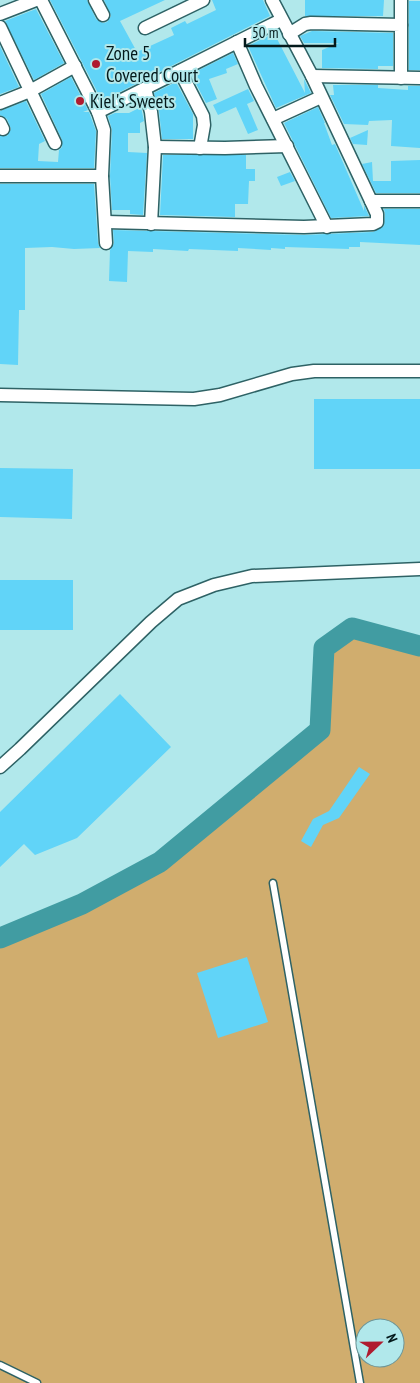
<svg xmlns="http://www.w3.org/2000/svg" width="420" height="1383" viewBox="0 0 420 1383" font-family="'PT Sans Narrow',sans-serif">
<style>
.green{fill:#d0ad6e;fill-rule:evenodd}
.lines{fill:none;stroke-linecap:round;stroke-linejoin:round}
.river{stroke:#419ca2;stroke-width:21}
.building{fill:#61d4f8}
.service-casing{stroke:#2e6265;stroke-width:9}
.minor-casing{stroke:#2e6265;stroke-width:15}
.service{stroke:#fff;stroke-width:6}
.minor{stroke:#fff;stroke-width:12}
.poi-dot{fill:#af1b2f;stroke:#b1e8eb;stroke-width:2}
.labels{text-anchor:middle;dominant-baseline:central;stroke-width:4;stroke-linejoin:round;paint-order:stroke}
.poi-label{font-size:19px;fill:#04191b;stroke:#b1e8eb;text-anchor:start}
</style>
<rect width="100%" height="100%" fill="#b1e8eb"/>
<path class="green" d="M352,634L420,651V1383H0V944L95,902L161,867L325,732L329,652ZM365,1328H395V1358H365Z"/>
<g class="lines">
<path class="river" d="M0,938L82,904L160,862L320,730L324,648L352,628L420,646"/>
</g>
<g class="building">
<path d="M50,0H87L96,19L103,23L107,22L111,16L104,0H165L120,21L137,52L174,35L171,28L185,21L187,24L216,10L212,0H263L270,16L102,101Z"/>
<path d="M305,0H384L383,16H305Z"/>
<rect x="409" y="1" width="11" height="69"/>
<path d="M36,9L64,63L34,80L5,21Z"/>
<path d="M312,31L393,33V66H378V69L322,68V50L339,43H304L300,36Z"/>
<path d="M274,33L305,93L304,79L311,93L276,108L248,46Z"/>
<path d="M0,46L19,87L0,94Z"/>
<path d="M233,53L238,64L226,69L227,73L209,79L217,99L206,103L191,74Z"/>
<path d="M71,77L88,110L83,112H89L96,131L94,168H0V136H7L11,129L7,119L0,115V111L26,101L45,141L39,144L38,161L58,162L59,150L62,147V140L41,94Z"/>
<path d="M176,82L193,114V139H162L159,111L154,93Z"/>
<path d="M333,85H378V88L408,90V86H420V148L391,146L392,120L369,121L368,125L344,124L330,95H334Z"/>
<path d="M248,89L254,101L247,104L258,130L248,134L236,107L218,115L213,105Z"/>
<path d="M141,107L144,121L140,123V133H128V152L147,153L143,215L130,214V210H112L110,176L112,130L108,116L115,113H129Z"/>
<path d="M318,107L325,123H324L332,145L335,144L364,211V205L369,216L331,218L284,123Z"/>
<path d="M368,130L367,145L353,144L350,138Z"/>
<path d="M163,155H246V169H255V181H249L248,204H235V217L160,215Z"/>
<path d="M420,160V193H376L362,164L372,162L373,181H391V161Z"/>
<path d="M290,172L295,181L281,186L277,177Z"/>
<path d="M0,184H94L98,243L100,248L74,249L52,247L25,248V310H19L18,365L0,364Z"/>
<path d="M384,209H420V245L360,242V247H349V249L285,247V249L271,248V250L238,248V251L189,249L188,251L153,249V252L128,251L127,282L109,281L110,250L114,243L113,230L304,235L373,232L384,226L385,214Z"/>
<rect x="314" y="399" width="106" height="70"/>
<path d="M0,468L73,469L72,519L0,517Z"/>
<rect x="0" y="580" width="73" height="50"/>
<path d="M120,694L171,747L77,838L35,855L24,844L0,867V812Z"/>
<path d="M359,767L370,774L339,818L323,825L311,847L301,841L313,819L329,811Z"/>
<path d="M247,957L268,1022L218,1038L197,973Z"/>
</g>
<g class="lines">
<defs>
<g id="service">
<path d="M273,883L360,1383"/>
<path d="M0,1365L37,1383"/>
</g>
<g id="minor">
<path d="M41,0L98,112L104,130L102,176L106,243"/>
<path d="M95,0L103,15"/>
<path d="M272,0L312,76L371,201"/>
<path d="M401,0V25"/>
<path d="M0,14L36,0"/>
<path d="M0,27L55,143"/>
<path d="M145,28L203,0"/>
<path d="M289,34L305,24L311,23L401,25V78"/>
<path d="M237,42L256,86L327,227"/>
<path d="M180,71L203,116L204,125L200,148"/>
<path d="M312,76L420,78"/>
<path d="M145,89L151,112L155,147L151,224"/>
<path d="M0,103L30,91L75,66"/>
<path d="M98,112L281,20"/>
<path d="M273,119L321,97"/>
<path d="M0,123L3,129"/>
<path d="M155,147L225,148L287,146"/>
<path d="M0,176H102"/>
<path d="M106,222L304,227L373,224L377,222V214L371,201H420"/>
<path d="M0,395L194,399L220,395L292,374L314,371H420"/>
<path d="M0,767L20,749L151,622L178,599L214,585L252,576L420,569"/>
</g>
</defs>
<use href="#service" class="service-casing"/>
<use href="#minor" class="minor-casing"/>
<use href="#service" class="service"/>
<use href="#minor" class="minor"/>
</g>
<g class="poi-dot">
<circle cx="96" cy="64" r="5"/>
<circle cx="80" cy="101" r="5"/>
</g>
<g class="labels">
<g class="poi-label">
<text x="106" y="53">Zone 5<tspan x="106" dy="22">Covered Court</tspan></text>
<text x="90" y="101">Kiel's Sweets</text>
</g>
</g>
<g transform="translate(380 1343) rotate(68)"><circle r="24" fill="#b1e8eb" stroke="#6c9598"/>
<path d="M0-4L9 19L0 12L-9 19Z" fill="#af1b2f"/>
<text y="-8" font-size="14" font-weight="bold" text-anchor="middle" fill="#04191b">N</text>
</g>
<path d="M245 38v8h90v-8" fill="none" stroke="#04191b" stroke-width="2.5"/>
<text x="252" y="38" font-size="15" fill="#04191b" stroke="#b1e8eb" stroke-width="4" paint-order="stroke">50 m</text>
</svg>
